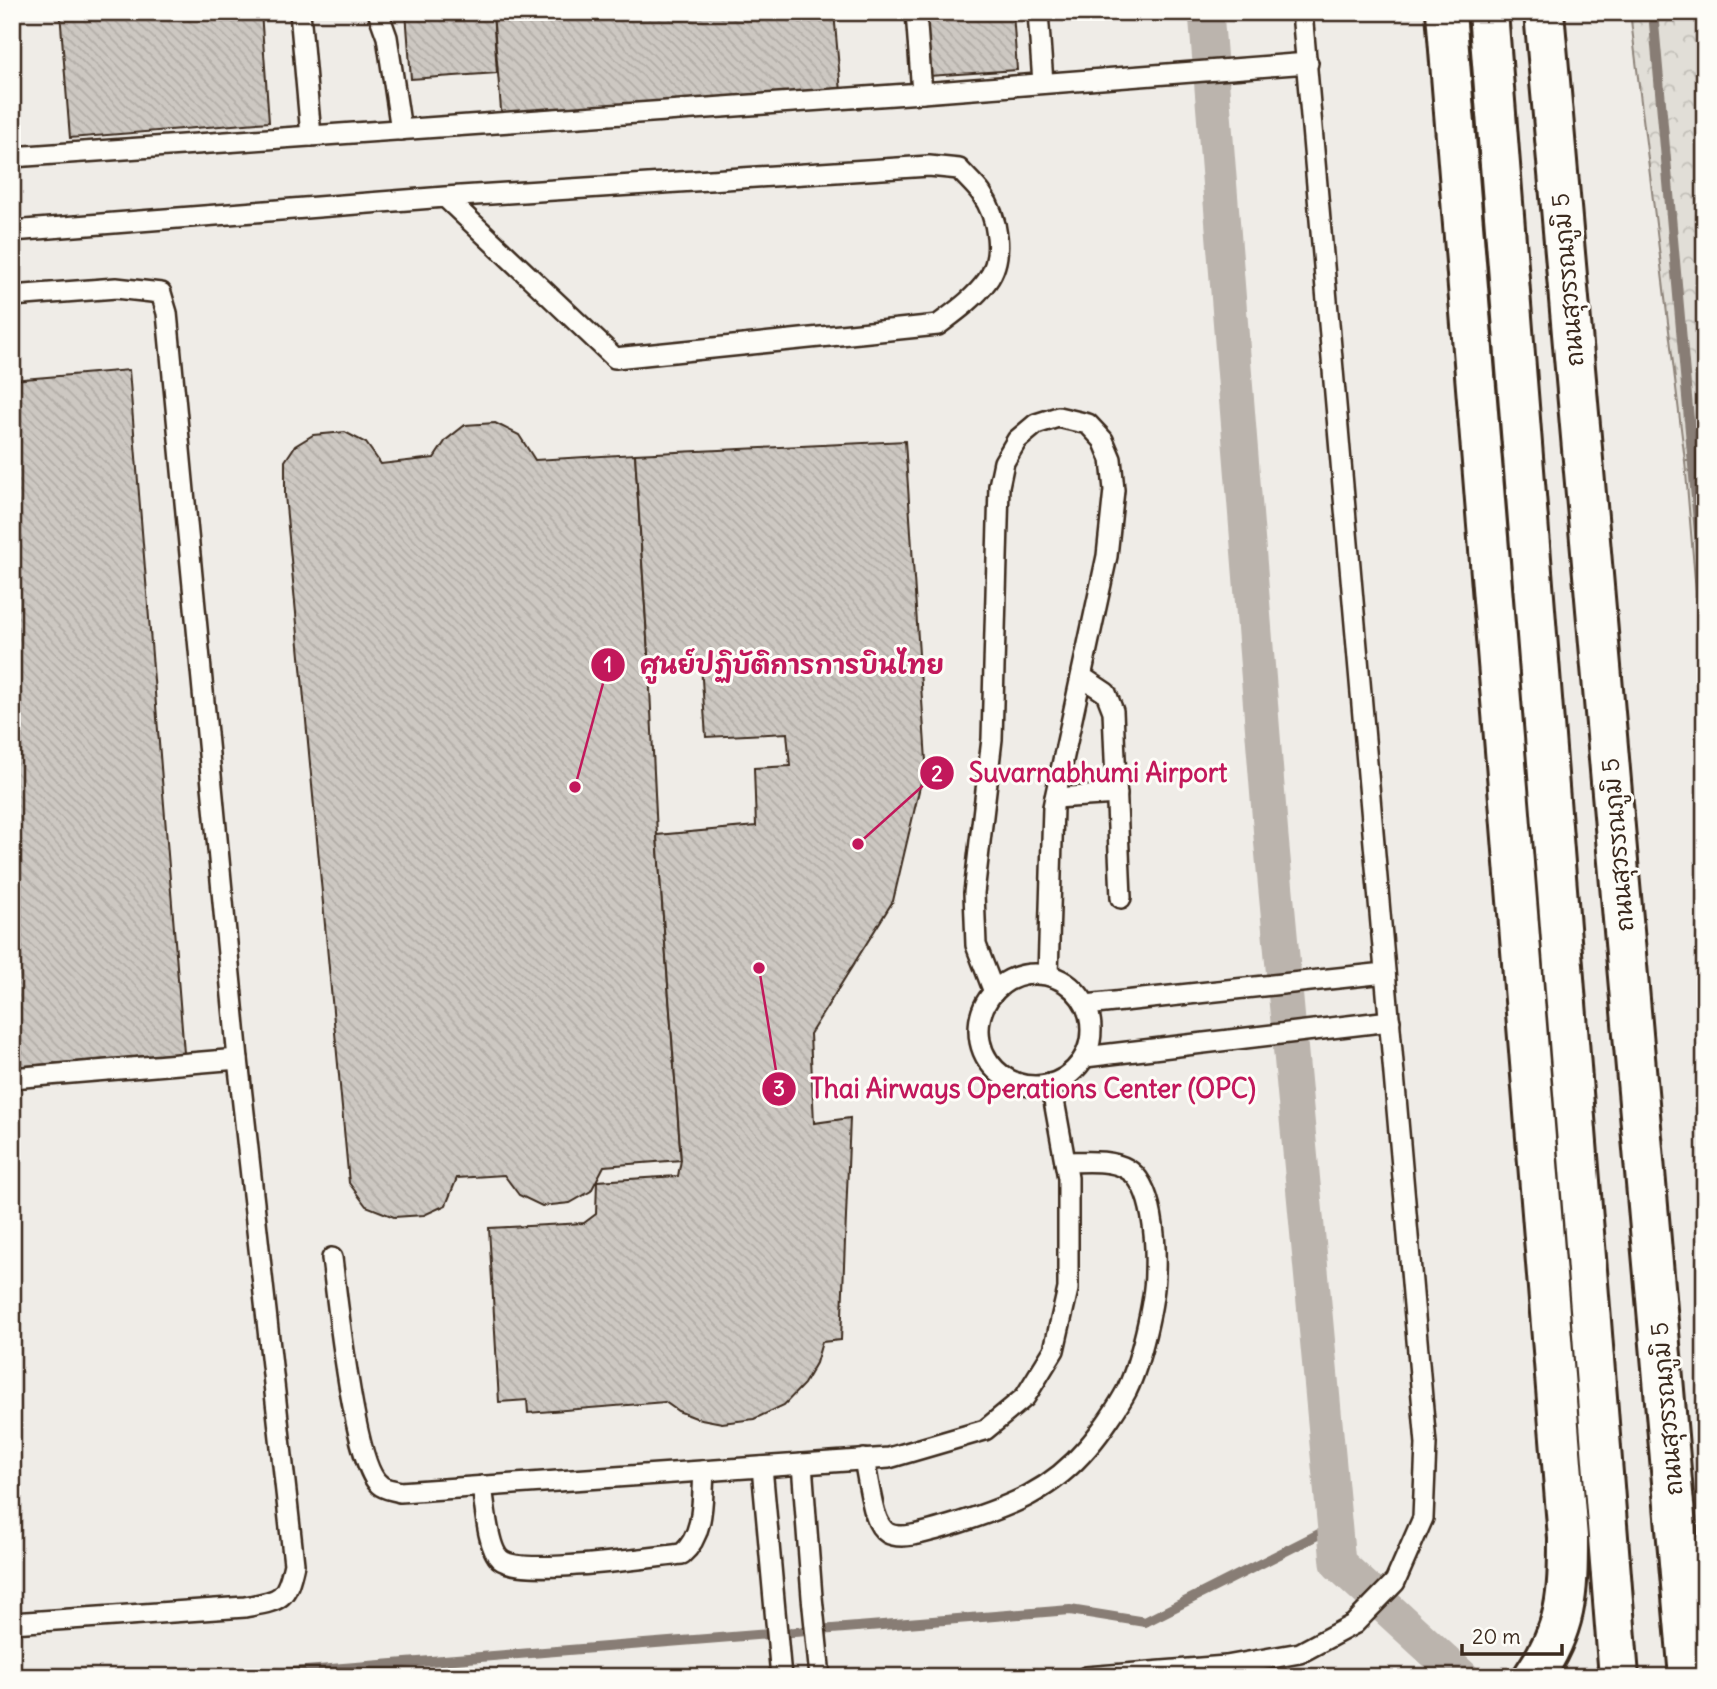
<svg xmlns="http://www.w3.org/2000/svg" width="1717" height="1689" viewBox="0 0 1717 1689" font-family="Delius,'Playpen Sans Thai',sans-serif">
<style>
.built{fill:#efece7}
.green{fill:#e1ded7;stroke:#8e847a;stroke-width:2}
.forest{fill:url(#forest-crowns);stroke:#8e847a;stroke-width:2}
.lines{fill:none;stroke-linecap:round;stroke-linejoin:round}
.stream{stroke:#887d74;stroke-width:10}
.canal{stroke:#bbb4ad;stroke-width:35}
.building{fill:url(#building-back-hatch);stroke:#3b2a1e;stroke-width:2}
.lane-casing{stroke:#3b2a1e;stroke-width:24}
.street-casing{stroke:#3b2a1e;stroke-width:44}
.highway-casing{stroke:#3b2a1e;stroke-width:44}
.lane{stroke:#fdfcf7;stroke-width:19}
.street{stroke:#fdfcf7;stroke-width:38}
.highway{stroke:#fdfcf7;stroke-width:38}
.labels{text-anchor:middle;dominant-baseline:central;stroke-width:6;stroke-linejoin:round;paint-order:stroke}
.street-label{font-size:24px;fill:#3b2a1e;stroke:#fdfcf7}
.leader{fill:none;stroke:#c2185b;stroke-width:2.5}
.callout-dot{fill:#c2185b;stroke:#fdfcf7;stroke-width:2.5}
.mark-label{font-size:21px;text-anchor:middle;font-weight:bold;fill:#fff}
.callout-label{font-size:26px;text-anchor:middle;font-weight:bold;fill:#c2185b;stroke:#fdfcf7;stroke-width:6;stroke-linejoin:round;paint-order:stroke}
</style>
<defs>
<pattern id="forest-crowns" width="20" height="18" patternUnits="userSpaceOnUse" patternTransform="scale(1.75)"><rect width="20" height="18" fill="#e1ded7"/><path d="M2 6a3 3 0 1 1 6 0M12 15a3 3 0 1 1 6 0" fill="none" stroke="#c2bfb8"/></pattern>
<pattern id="building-back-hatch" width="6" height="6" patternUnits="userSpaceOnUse" patternTransform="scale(1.75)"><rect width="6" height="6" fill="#cdc8c2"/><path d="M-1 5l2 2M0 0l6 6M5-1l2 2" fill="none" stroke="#b1aca6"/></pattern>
</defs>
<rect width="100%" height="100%" fill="#fdfcf7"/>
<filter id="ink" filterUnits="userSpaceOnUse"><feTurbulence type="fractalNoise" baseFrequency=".0143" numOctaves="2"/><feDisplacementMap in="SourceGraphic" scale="14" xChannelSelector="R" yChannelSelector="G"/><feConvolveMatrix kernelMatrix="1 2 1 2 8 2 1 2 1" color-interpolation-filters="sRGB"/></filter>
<g filter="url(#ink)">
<rect class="built" x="12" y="12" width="1693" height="1665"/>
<path class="green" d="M1685,461H1705V699Z"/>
<path class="forest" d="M1630,12H1705V461H1685Z"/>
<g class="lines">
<g class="stream">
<path d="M1653,12L1705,601"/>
<path d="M231,1677L1070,1610L1145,1622L1335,1526"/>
</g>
<path class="canal" d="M1206,12L1271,837L1338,1563L1462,1677"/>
</g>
<g class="building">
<path d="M60,12H261L269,122L70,138Z"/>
<path d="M406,12H493L497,73L411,79Z"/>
<path d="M493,12H834L841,92L502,122Z"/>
<path d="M925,12H1013L1017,70L929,76Z"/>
<path d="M129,370L184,1053L12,1067V380Z"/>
<path d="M495,423L519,435L535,460L635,454L649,668L657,835L681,1160L604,1166L591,1191L570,1203L542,1206L519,1195L504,1175L457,1178L446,1205L424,1215L394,1217L366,1206L349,1183L285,495V461L295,446L313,435L345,432L366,443L381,464L434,458L446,440L465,425Z"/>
<path d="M905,441L926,761L893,901L810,1034L814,1123L850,1118L841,1340L822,1342L816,1363L804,1384L784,1405L754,1419L722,1423L696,1418L678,1411L665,1402L528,1413L527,1400L499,1402L489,1228L584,1223L596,1214L597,1181L678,1176L681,1160L657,835L756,826L754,768L790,766L787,733L706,737L701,665L649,668L635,454Z"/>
</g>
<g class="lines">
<defs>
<g id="lane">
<path d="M300,12L311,136"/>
<path d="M378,12L387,37L401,130"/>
<path d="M916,12L922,93"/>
<path d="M1038,12L1043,83"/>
<path d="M12,157L922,93L1308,63"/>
<path d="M12,231L445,197L929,166L959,169C966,177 975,185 981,193C998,217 1005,257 987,281C974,299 955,312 938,325L615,358L445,197"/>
<path d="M12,296L116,288L161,293L167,313L238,1059L294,1564C286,1601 281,1600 245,1607L12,1623"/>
<path d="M1082,677L1106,693L1113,711L1121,898"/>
<path d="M1055,798L1117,794"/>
<circle cx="1035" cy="1030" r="56"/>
<path d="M994,992L976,945L974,893L992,739L999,486L1004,462L1017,440L1036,424L1058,417L1088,424L1103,440L1111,459L1114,490L1107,556L1053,807L1048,975"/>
<path d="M1086,1005L1385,973"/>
<path d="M1085,1057L1390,1021"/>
<path d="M12,1078L238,1059"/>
<path d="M332,1258C337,1297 354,1466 380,1485C384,1489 394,1490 400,1492L889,1458L985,1430L1025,1397L1054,1350L1068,1289V1178L1051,1084"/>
<path d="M864,1459C879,1540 874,1549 958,1523C1011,1506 1051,1491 1088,1447C1101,1432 1118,1407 1127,1390C1140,1363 1155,1302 1155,1272C1156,1244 1154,1184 1127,1169C1111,1159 1084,1162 1065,1162"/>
<path d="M802,1464L812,1597L820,1677"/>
<path d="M762,1467L781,1677"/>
<path d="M482,1486C485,1504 487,1547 500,1559C520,1577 651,1557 682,1554C705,1534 702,1500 704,1471"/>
<path d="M1086,1677L1226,1666L1300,1653L1354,1624L1395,1582L1423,1518L1426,1444L1302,12"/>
</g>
<g id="street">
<path d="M1488,12L1619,1677"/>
<path d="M1544,12L1689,1677"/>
</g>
<path id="highway" d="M1446,12L1568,1538C1568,1595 1567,1628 1533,1677"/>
</defs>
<use href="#lane" class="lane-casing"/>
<use href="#street" class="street-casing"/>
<use href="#highway" class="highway-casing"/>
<use href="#lane" class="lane"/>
<use href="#street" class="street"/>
<use href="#highway" class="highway"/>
</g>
</g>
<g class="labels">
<g class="street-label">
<text transform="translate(1567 280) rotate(-95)">ถนนสุวรรณภูมิ 5</text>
<text transform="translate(1617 845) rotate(-95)">ถนนสุวรรณภูมิ 5</text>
<text transform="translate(1666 1409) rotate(-95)">ถนนสุวรรณภูมิ 5</text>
</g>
</g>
<path class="leader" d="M575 787L608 665M858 844L937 773M759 968L779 1089"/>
<g class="callout-dot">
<circle cx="575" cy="787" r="7"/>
<circle cx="858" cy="844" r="7"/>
<circle cx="759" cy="968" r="7"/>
<circle cx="608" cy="665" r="18"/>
<circle cx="937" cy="773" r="18"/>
<circle cx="779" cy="1089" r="18"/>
</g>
<g class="mark-label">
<text x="608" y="672">1</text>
<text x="937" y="781">2</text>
<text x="779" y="1096">3</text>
</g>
<g class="callout-label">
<text x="792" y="674">ศูนย์ปฏิบัติการการบินไทย</text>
<text x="1098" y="782">Suvarnabhumi Airport</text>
<text x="1033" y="1098">Thai Airways Operations Center (OPC)</text>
</g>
<rect width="1717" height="1689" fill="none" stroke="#fdfcf7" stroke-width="42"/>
<rect x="21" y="21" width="1675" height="1647" fill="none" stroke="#3b2a1e" stroke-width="2.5" filter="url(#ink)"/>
<path d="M1462 1644v10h100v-10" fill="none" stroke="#3b2a1e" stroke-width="3.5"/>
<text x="1472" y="1644" font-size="21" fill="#3b2a1e" stroke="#fdfcf7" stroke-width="5" paint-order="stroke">20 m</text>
</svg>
